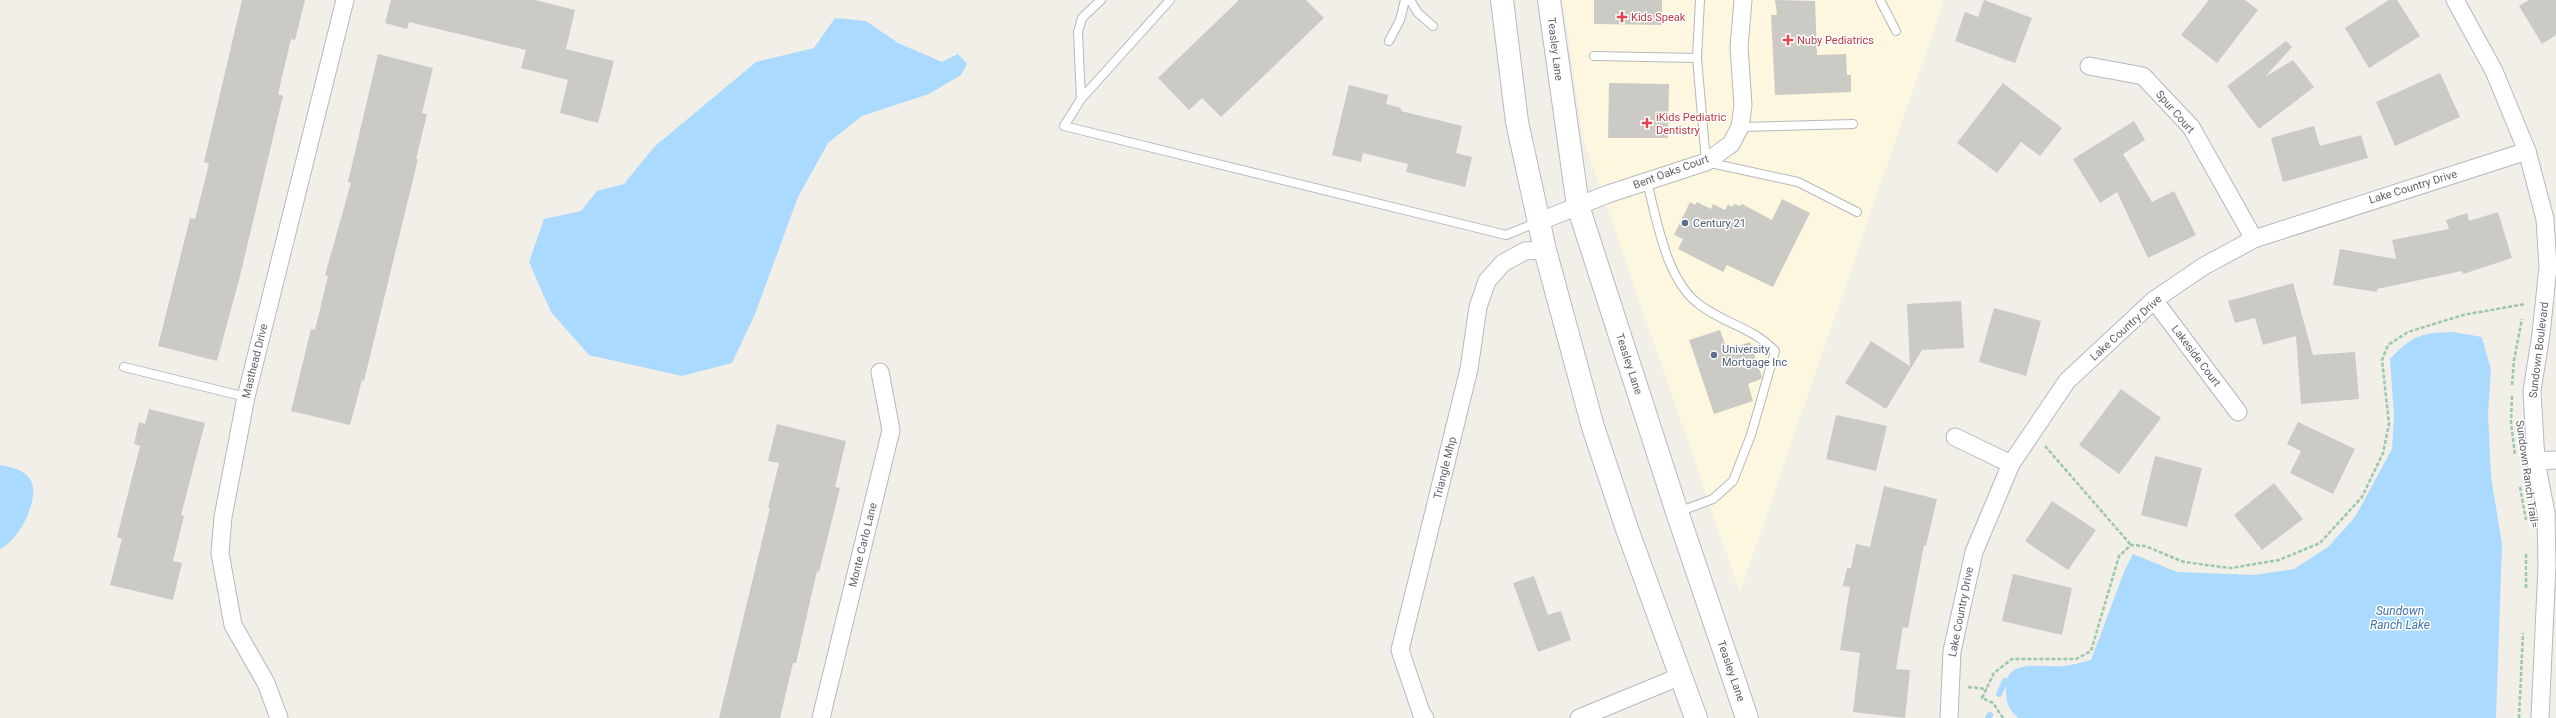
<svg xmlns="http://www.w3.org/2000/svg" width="2556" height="718" viewBox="0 0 2556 718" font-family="Roboto,sans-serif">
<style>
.commercial{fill:#fef7e0}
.water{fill:#aadaff}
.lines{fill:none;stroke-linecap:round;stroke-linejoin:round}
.stream{stroke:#aadaff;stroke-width:6}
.building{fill:#cccac5}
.service-casing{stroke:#b5b8bc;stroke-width:10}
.minor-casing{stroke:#b5b8bc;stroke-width:19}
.secondary-casing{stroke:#b6babf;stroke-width:24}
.path{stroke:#9cc7a9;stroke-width:2.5;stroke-dasharray:4 2;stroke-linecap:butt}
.service{stroke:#fff;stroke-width:8}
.minor{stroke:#fff;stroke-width:17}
.secondary{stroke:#fff;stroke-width:22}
.health-dot{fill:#e0444e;stroke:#fff;stroke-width:1.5}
.service-dot{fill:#5c6f8a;stroke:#fff;stroke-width:1.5}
.labels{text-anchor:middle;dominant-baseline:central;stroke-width:3;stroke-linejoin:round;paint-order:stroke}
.health-label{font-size:11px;fill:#be3a42;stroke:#fff;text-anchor:start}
.street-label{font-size:11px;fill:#5f6368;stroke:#fff}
.service-label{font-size:11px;fill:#4e5e75;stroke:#fff;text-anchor:start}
.water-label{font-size:12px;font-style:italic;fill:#4174aa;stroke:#fff}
</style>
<rect width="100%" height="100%" fill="#f1efe8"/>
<path class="commercial" d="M1563,0H1944L1740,592L1583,138Z"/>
<g class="water">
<path d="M835,18L866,21L898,43L942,62L958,54L967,64L961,75L929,94L862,116L828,143L798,197L755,314L732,363L682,376L589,355L551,312L529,262L544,219L581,211L597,191L624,184L654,147L756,62L814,48Z"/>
<path d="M2453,332L2482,337L2491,370L2488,413L2491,477L2502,544L2496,718H2018C2008,707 2007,706 2006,691C2003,657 2041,668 2063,666C2073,665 2082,662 2091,660L2124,572L2133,554L2177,572L2254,575L2294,569L2328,547L2355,517L2392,449L2394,415L2390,359C2413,335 2421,333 2453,332Z"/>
<path d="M0,465C12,467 23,469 30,479C42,498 18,541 0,549Z"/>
</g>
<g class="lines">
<g class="stream">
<path d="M1999,694L2005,681"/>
<path d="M1988,718L1990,715"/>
</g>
</g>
<g class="building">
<path d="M242,0H305L295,40L291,39L278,94L283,96L239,280L217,361L158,346L190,218L195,219L209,164L204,162Z"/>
<path d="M391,0H535L575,10L566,49L614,61L598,123L560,113L568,80L521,68L526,50L409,22L407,29L385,23Z"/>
<path d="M1239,0H1306L1324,18L1221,117L1202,98L1189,110L1158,78Z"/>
<path d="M1594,0H1662V25L1594,24Z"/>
<path d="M1775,0L1815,1L1817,55L1846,54L1847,75H1851V92L1775,95L1771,15H1777Z"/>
<path d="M1984,0L2032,18L2015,63L1955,41L1965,12L1978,17Z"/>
<path d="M2209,0H2245L2258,10L2217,63L2181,35Z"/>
<path d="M2389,0H2397L2420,36L2369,68L2345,28Z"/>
<path d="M2529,0H2556V35L2542,44L2519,6Z"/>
<path d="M2286,41L2292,47L2265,77L2293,60L2314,87L2259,129L2227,86Z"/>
<path d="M378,54L433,68L422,113L427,114L416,159H418L364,381L362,380L350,425L291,411L311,329L315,330L328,276L325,275L351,183L348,182Z"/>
<path d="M2440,73L2460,117L2395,146L2376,102Z"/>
<path d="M1609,83L1669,84L1668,138H1608Z"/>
<path d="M2003,83L2062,128L2040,156L2021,142L1997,173L1957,143Z"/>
<path d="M1349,85L1388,95L1386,104L1401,108V111L1462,126L1456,153L1472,157L1465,187L1406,172L1408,164L1363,153L1361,162L1332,155Z"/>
<path d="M2134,121L2145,140L2123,154L2152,202L2174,191L2196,235L2148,258L2117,192L2100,203L2073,159Z"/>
<path d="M2314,126L2320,146L2361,135L2368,158L2283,182L2271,138Z"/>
<path d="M1782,199L1810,213L1773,287L1727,265L1723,272L1678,249L1683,239L1674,235L1690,202L1695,205L1697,202L1711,209L1713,204L1725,210L1728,204L1732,207L1734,204L1740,206L1742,204L1772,220Z"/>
<path d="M2498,212L2512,258L2463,274L2462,271L2377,289V292L2333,285L2340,249L2396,259L2392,240L2449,229L2446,220L2467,213L2469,221Z"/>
<path d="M2293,283L2313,355L2355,352L2359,399L2301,404L2296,336L2263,345L2255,318L2235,323L2228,301Z"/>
<path d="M1961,301L1964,348L1922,350L1886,409L1845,383L1871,341L1910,366L1907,304Z"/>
<path d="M1994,308L2041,321L2026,376L1979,362Z"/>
<path d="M1720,330L1727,350L1750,342L1762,377L1761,379L1748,384L1753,401L1714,414L1689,340Z"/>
<path d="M2121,389L2161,418L2119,474L2079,445Z"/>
<path d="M149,409L205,423L181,515L184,516L173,561L182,563L173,600L110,585L122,539L117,537L140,446L134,444L139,422L145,424Z"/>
<path d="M1836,415L1887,426L1876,471L1826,459Z"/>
<path d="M2298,422L2355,449L2333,494L2290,473L2301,451L2287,444Z"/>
<path d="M777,424L846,441L835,487L840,488L819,572L817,571L796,663H793L780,718H719L770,508H768L779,463L768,461Z"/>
<path d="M2155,456L2202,468L2187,527L2141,515Z"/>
<path d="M2274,483L2303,519L2262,550L2234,515Z"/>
<path d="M1884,486L1937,499L1926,546L1924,545L1908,628L1903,627L1896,669L1910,670L1905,718L1853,712L1860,653L1840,650L1850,587L1843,586L1847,568H1851L1856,544L1870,547Z"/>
<path d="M2052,501L2096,530L2068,570L2025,541Z"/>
<path d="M2013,574L2072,588L2062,635L2002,621Z"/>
<path d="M1534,576L1548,615L1561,611L1571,640L1538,652L1513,583Z"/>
</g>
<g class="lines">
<defs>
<g id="service">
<path d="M1170,0L1081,99L1064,126L1506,235L1538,222"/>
<path d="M1410,0L1418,13L1433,26"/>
<path d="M1700,0L1697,58L1706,162L1798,182L1857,212"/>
<path d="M1880,0L1896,31"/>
<path d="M1389,41L1400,20L1405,0"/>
<path d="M1594,56L1697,58"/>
<path d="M1081,99L1078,32L1082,18L1101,0"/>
<path d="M1740,127L1853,124"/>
<path d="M1647,182C1657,220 1666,281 1700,305C1725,324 1752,327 1775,351L1751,435L1733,481L1713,499L1678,512"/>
<path d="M124,367L246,397"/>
</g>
<g id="minor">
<path d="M2455,0L2494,71L2527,151L2545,219L2548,267L2541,334L2532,391L2536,461L2546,513L2547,566L2540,718"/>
<path d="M2089,66L2143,76L2191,127L2254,239"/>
<path d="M1538,222L1608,194L1706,162L1731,144L1740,127L1743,105L1739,47L1743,0"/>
<path d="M2154,300L2238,412"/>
<path d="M1955,437L2011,464"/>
<path d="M2536,461L2556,460"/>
<path d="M279,718L266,683L233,625L220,553L223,517L246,397L345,0"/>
<path d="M821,718L891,430L880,372"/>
<path d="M1425,718L1422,715L1400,650L1469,369L1478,307L1487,281L1503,263L1525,251L1545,250"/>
<path d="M1579,718L1681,676"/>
<path d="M1949,718L1952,651L1974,552L2011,464L2067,381L2154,300L2204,266L2254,239L2527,151"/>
</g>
<g id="secondary">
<path d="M1502,0L1517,122L1545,250L1593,427L1627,529L1696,718"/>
<path d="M1549,0L1578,206L1677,512L1747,718"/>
</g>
</defs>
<use href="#service" class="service-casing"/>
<use href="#minor" class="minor-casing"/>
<use href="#secondary" class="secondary-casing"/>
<g class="path">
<path d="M2512,385L2514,360L2522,319"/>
<path d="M2512,396L2511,423L2515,455"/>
<path d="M2045,446L2131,545"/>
<path d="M2520,487L2526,520"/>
<path d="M2526,588V553"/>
<path d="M1968,687L1987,689"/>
<path d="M2003,718L1993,703L1982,698L1994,673L2012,659H2076L2091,651L2119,556L2131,545L2145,546L2184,562L2231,568L2279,560L2320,543L2362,497L2383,453L2389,424L2382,360L2388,345L2408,332L2463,315L2525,304"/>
<path d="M2519,718L2523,633"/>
</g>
<use href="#service" class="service"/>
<use href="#minor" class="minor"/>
<use href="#secondary" class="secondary"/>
</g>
<g class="health-dot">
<path d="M1620 11h4v4h4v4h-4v4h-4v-4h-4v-4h4z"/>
<path d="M1786 34h4v4h4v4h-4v4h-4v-4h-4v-4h4z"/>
<path d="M1645 117h4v4h4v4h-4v4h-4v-4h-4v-4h4z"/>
</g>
<g class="service-dot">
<circle cx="1685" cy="223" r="4"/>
<circle cx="1714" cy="355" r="4"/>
</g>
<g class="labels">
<g class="health-label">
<text x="1631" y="17">Kids Speak</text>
<text x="1797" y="40">Nuby Pediatrics</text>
<text x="1656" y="117">iKids Pediatric<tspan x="1656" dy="13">Dentistry</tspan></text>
</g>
<g class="street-label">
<text transform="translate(1555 49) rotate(83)">Teasley Lane</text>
<text transform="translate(2175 112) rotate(49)">Spur Court</text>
<text transform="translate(1671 172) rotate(-20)">Bent Oaks Court</text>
<text transform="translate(2413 187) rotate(-17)">Lake Country Drive</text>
<text transform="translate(2126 328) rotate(-42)">Lake Country Drive</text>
<text transform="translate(2539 350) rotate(-83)">Sundown Boulevard</text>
<text transform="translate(2196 356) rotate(53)">Lakeside Court</text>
<text transform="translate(255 361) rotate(-76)">Masthead Drive</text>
<text transform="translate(1629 364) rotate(72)">Teasley Lane</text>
<text transform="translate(1445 468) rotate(-76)">Triangle Mhp</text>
<text transform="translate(2527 474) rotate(82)">Sundown Ranch Trail=</text>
<text transform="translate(863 545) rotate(-76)">Monte Carlo Lane</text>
<text transform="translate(1961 612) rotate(-79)">Lake Country Drive</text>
<text transform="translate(1731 671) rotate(71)">Teasley Lane</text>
</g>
<g class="service-label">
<text x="1693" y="223">Century 21</text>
<text x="1722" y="349">University<tspan x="1722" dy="13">Mortgage Inc</tspan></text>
</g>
<g class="water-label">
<text x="2400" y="611">Sundown<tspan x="2400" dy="14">Ranch Lake</tspan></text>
</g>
</g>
</svg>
